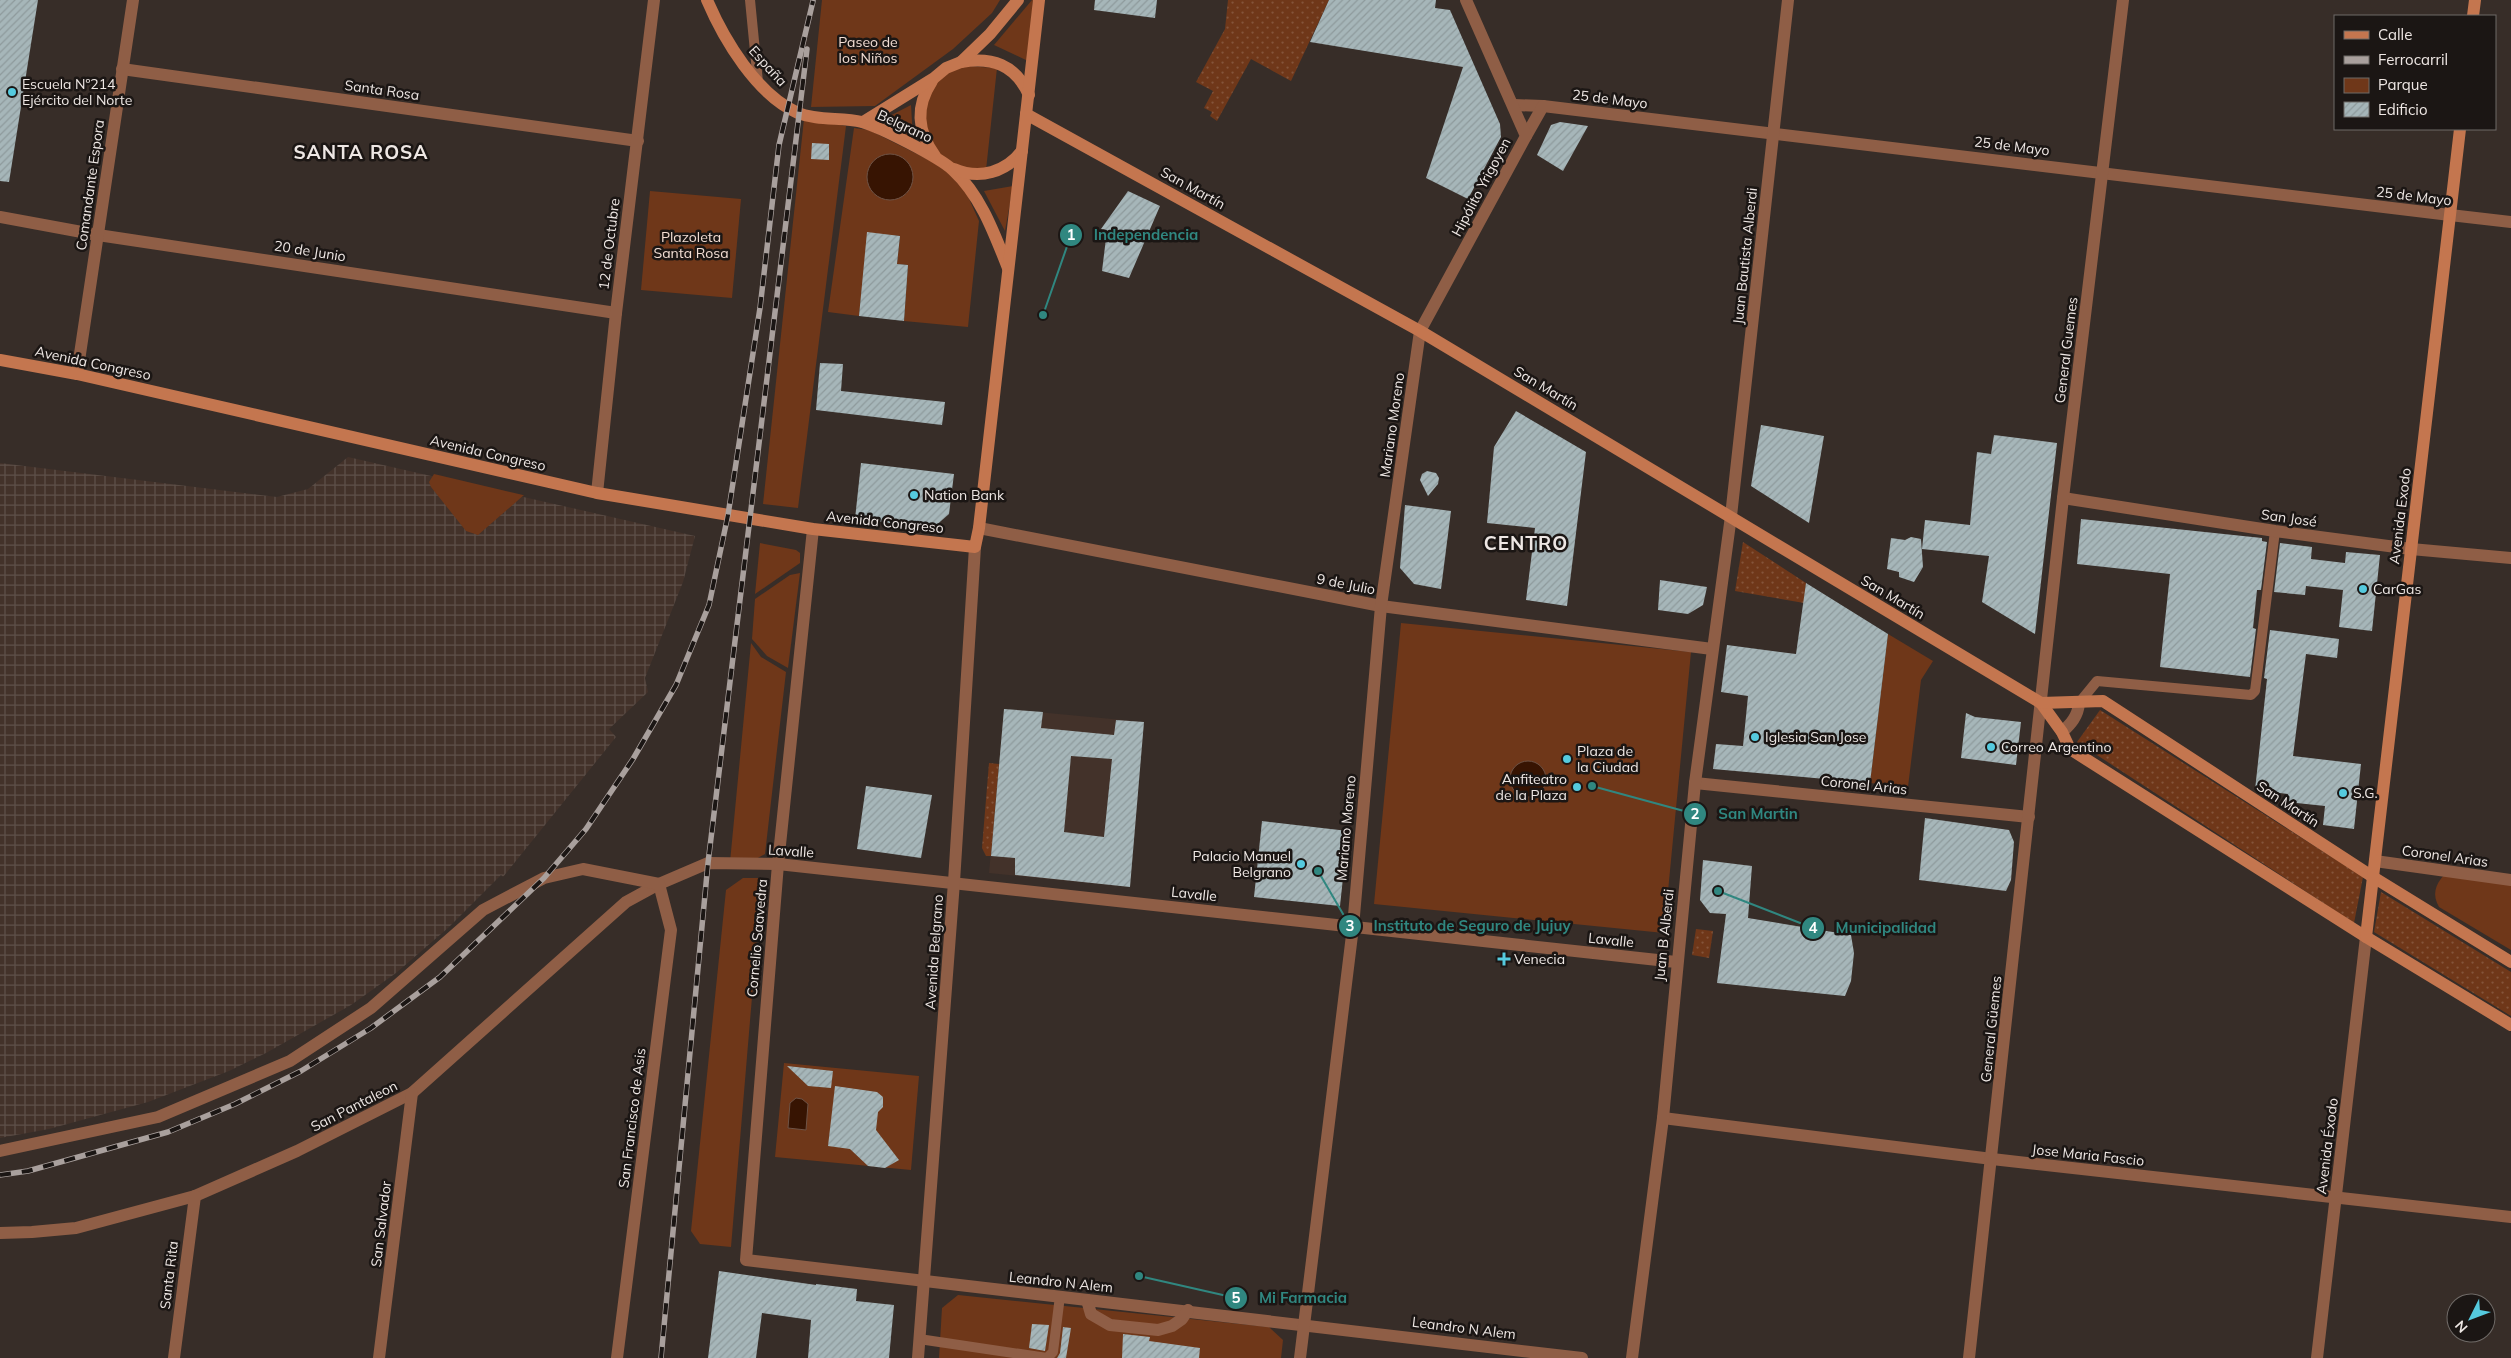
<svg xmlns="http://www.w3.org/2000/svg" width="2511" height="1358" viewBox="0 0 2511 1358" font-family="Mulish,sans-serif">
<style>
.built{fill:#43322a}
.industrial{fill:url(#industrial-grid)}
.grass{fill:url(#grass-dots)}
.green{fill:#6f3719}
.water{fill:#371402;stroke:#6e5346}
.building{fill:url(#building-hatch);fill-rule:evenodd}
.lines{fill:none;stroke-linecap:round;stroke-linejoin:round}
.service{stroke:#8f5e46;stroke-width:10}
.minor{stroke:#8f5e46;stroke-width:12}
.tertiary{stroke:#8f5e46;stroke-width:12}
.secondary{stroke:#c4764f;stroke-width:12}
.rail-casing{stroke:#a9a09d;stroke-width:5.5}
.rail{stroke:#1b1614;stroke-width:4;stroke-dasharray:11;stroke-linecap:butt}
.poi-dot{fill:#55cade;stroke:#1b1614;stroke-width:2}
.labels{text-anchor:middle;dominant-baseline:central;stroke-width:5;stroke-linejoin:round;paint-order:stroke}
.park-label{font-size:14px;fill:#f3ded4;stroke:#1b1614}
.street-label{font-size:14px;fill:#eee7e4;stroke:#1b1614}
.poi-label{font-size:14px;fill:#eee7e4;stroke:#1b1614;text-anchor:start}
.district-label{font-size:19px;font-weight:bold;letter-spacing:1px;fill:#eee7e4;stroke:#1b1614}
.leader{fill:none;stroke:#308780;stroke-width:2}
.callout-dot{fill:#308780;stroke:#1b1614;stroke-width:2}
.mark-label{font-size:15px;text-anchor:middle;font-weight:bold;fill:#fff}
.callout-label{font-size:15px;text-anchor:middle;font-weight:bold;fill:#308780;stroke:#1b1614;stroke-width:5;stroke-linejoin:round;paint-order:stroke}
</style>
<defs>
<pattern id="industrial-grid" width="8" height="8" patternUnits="userSpaceOnUse" patternTransform="scale(1.25)"><rect width="8" height="8" fill="#43322a"/><path d="M0 4h8M4 0v8" fill="none" stroke="#5e5049"/></pattern>
<pattern id="grass-dots" width="8" height="8" patternUnits="userSpaceOnUse" patternTransform="scale(1.25)"><rect width="8" height="8" fill="#6f3719"/><path d="M2 2h.1M6 6h.1" fill="none" stroke="#84543a" stroke-width="1.8" stroke-linecap="round"/></pattern>
<pattern id="building-hatch" width="6" height="6" patternUnits="userSpaceOnUse" patternTransform="scale(1.25)"><rect width="6" height="6" fill="#a6b6b9"/><path d="M-1 1l2-2M0 6l6-6M5 7l2-2" fill="none" stroke="#8e9a9c"/></pattern>
</defs>
<rect width="100%" height="100%" fill="#372d28"/>
<path class="built" d="M1004,709L1144,722L1130,887L989,873Z"/>
<path class="industrial" d="M348,457L695,536L683,582L645,678L648,692L609,729L616,737L503,877L501,875L448,928L396,973L351,1005L266,1053L229,1071L148,1102L49,1129L0,1138V463L277,497L308,489Z"/>
<g class="grass">
<path d="M1228,0H1329L1291,81L1251,59L1217,121L1210,116L1212,112L1204,108L1213,91L1196,82L1225,29Z"/>
<path d="M1743,542L1806,583L1804,603L1735,591Z"/>
<path d="M2100,710L2363,877L2354,923L2077,742Z"/>
<path d="M989,763L999,764L991,856H986L982,848Z"/>
<path d="M2381,892L2511,972V1016L2374,932Z"/>
<path d="M1696,929L1713,931L1709,958L1692,955Z"/>
</g>
<g class="green">
<path d="M822,0H1000L992,13L953,49L875,106L811,107Z"/>
<path d="M1032,0H1033L1028,61L994,45Z"/>
<path d="M963,66L997,68L986,170C974,169 962,169 951,163C924,149 916,110 934,85C941,76 952,70 963,66Z"/>
<path d="M911,105L913,139L880,121Z"/>
<path d="M804,119L846,126L798,508L763,504Z"/>
<path d="M854,128L869,130L931,161L947,172L966,192L979,221L968,327L904,321L908,265L897,264L900,236L868,233L859,316L828,312Z"/>
<path d="M1013,186L1005,231L984,191Z"/>
<path d="M650,191L741,199L732,298L641,290Z"/>
<path d="M434,474L523,495H524L478,535L466,531L431,487L429,482Z"/>
<path d="M760,543L796,550L800,553V563L755,594Z"/>
<path d="M800,573L788,668L767,656L752,639L755,599L790,575Z"/>
<path d="M1401,623L1691,652L1664,933L1374,904Z"/>
<path d="M1888,634L1933,661L1921,680L1908,787L1870,783Z"/>
<path d="M751,643L761,657L786,672L765,854L740,868L730,862Z"/>
<path d="M2444,875L2511,885V950L2439,907C2432,895 2435,885 2444,875Z"/>
<path d="M743,878H762L731,1247L700,1244L691,1231L726,890Z"/>
<path d="M784,1063L919,1076L911,1170L775,1157Z"/>
<path d="M958,1295L1269,1327L1283,1340L1281,1358H939L942,1308Z"/>
</g>
<g class="water">
<circle cx="890" cy="177" r="23"/>
<circle cx="1528" cy="779" r="18"/>
<path d="M796,1098L802,1099L808,1104L806,1130L788,1128L790,1103Z"/>
</g>
<g class="building">
<path d="M0,0H38L9,182L0,181Z"/>
<path d="M1095,0H1157L1155,18L1094,10Z"/>
<path d="M1329,0H1436L1435,8L1450,10L1500,124L1501,137L1468,199L1426,178L1463,67L1310,42Z"/>
<path d="M1560,122L1588,126L1563,171L1537,155L1551,125Z"/>
<path d="M812,143L829,144V160L811,159Z"/>
<path d="M1128,191L1160,206L1129,278L1102,271L1107,230L1101,229Z"/>
<path d="M867,232L900,236L897,264L908,265L904,321L859,316Z"/>
<path d="M820,363L843,364L841,391L945,402L942,425L816,410Z"/>
<path d="M1516,411L1586,452L1567,606L1526,600L1535,528L1487,523L1494,447Z"/>
<path d="M1761,425L1824,436L1809,523L1751,486Z"/>
<path d="M1994,435L2057,443L2035,634L1982,602L1989,556L1922,549L1925,520L1970,525L1977,452L1991,454Z"/>
<path d="M861,463L954,474L949,514L933,528L855,519Z"/>
<path d="M1427,471L1436,473L1439,478L1438,484L1428,496L1420,480L1422,474Z"/>
<path d="M1405,505L1451,511L1441,589L1414,584L1400,568Z"/>
<path d="M2081,519L2262,538V541L2267,542L2261,590H2257L2253,628L2256,629L2250,677L2160,667L2170,574L2077,564Z"/>
<path d="M1911,537L1921,539L1923,567L1914,582L1899,577V572L1887,569L1891,538L1905,540Z"/>
<path d="M2280,543L2312,547L2311,559L2345,563L2346,552L2380,555L2372,631L2339,627L2343,590L2306,586L2305,595L2274,592Z"/>
<path d="M1660,580L1707,587L1703,605L1688,614L1658,610Z"/>
<path d="M1806,583L1888,634L1870,783L1713,769L1716,744L1743,746L1748,696L1721,692L1727,645L1796,654Z"/>
<path d="M2270,630L2339,639L2337,658L2306,654L2293,756L2361,764L2354,829L2323,825L2325,806L2287,802L2288,794L2255,790L2267,679L2264,678Z"/>
<path d="M1004,709L1043,712L1041,728L1114,735L1116,720L1144,722L1130,887L1015,875V858L991,856ZM1071,756L1112,759L1104,837L1064,832Z"/>
<path d="M1966,713L1975,717L2021,722L2016,765L1961,758Z"/>
<path d="M866,786L932,795L921,858L857,849Z"/>
<path d="M1925,818L2009,830L2014,842L2011,880L2006,891L1919,880Z"/>
<path d="M1262,821L1348,831L1340,906L1254,897Z"/>
<path d="M1703,860L1752,866L1748,918L1851,935L1854,953L1851,981L1845,996L1717,983L1726,914L1710,913L1700,900Z"/>
<path d="M787,1066L833,1071L831,1088L808,1086Z"/>
<path d="M835,1086L877,1092L883,1097V1107L878,1112L876,1130L899,1160L885,1168L868,1166L850,1149L828,1146Z"/>
<path d="M719,1271L816,1285V1284L857,1289L856,1301L894,1305L889,1358H808L811,1320L762,1313L756,1358H708Z"/>
<path d="M1032,1324L1049,1325L1045,1351L1029,1348Z"/>
<path d="M1063,1327L1071,1328L1066,1358H1057L1060,1353Z"/>
<path d="M1123,1334L1150,1337L1149,1341L1200,1348L1199,1358H1122Z"/>
</g>
<g class="lines">
<g class="service">
<path d="M750,0L758,82"/>
<path d="M2079,703L2097,681L2251,695L2255,691L2275,531"/>
<path d="M919,1339L1047,1358L1053,1352L1060,1296"/>
</g>
<g class="minor">
<path d="M122,69L638,141"/>
<path d="M1514,105L1543,106"/>
<path d="M1526,136L1543,106L2450,215"/>
<path d="M0,217L98,235L616,313"/>
<path d="M77,374L133,0"/>
<path d="M597,493L616,313L654,0"/>
<path d="M2063,498L2275,531L2411,549"/>
<path d="M979,528L1381,606L1712,649"/>
<path d="M813,529L778,864L746,1260C1024,1295 1303,1323 1582,1358"/>
<path d="M2062,732C2071,724 2078,716 2079,703"/>
<path d="M1695,783L2029,817"/>
<path d="M2375,861L2511,880"/>
<path d="M1663,1118L1992,1159L2511,1217"/>
<path d="M0,1233L32,1232L76,1228L195,1196L297,1151L412,1093L626,902L659,884L708,863L778,864L1676,962"/>
<path d="M1087,1300L1091,1314L1110,1325L1158,1330L1172,1326L1182,1319L1188,1310"/>
<path d="M174,1358L195,1196"/>
<path d="M379,1358L412,1093"/>
<path d="M1300,1358L1353,927L1381,606L1420,331L1526,136L1466,0"/>
<path d="M1632,1358L1663,1118L1695,783L1731,516L1788,0"/>
<path d="M1969,1358L2063,498L2123,0"/>
</g>
<g class="tertiary">
<path d="M2450,215L2511,222"/>
<path d="M2411,549L2511,558"/>
<path d="M0,1151L158,1117L290,1061L371,1008L483,910L544,878L583,869L659,884L671,930L617,1358"/>
<path d="M918,1358L954,882L975,547"/>
<path d="M2317,1358L2366,937"/>
</g>
<g class="secondary">
<path d="M707,0C724,40 757,95 798,113C818,121 842,117 862,122C880,127 939,157 953,170C981,196 994,233 1008,268"/>
<path d="M2473,16L2475,0"/>
<path d="M961,62C992,57 1015,64 1029,95"/>
<path d="M932,81C915,107 917,131 935,156"/>
<path d="M1026,114L1420,331L2041,703L2062,732L2070,749L2366,937L2511,1025"/>
<path d="M863,122L934,78L946,68L961,62L990,34L1018,0"/>
<path d="M954,169C980,180 1006,172 1022,151"/>
<path d="M0,360L77,374L597,493L813,529L975,547L979,528L1039,0"/>
<path d="M2041,703L2103,701L2373,877L2511,962"/>
<path d="M2366,937L2460,129"/>
</g>
<defs>
<g id="rail">
<path d="M0,1175L28,1171L168,1132L235,1104L301,1071L371,1028L440,977L544,878L586,829L633,759L676,685L709,605L728,515L760,308L779,145L813,1"/>
<path d="M661,1358L708,863L807,49"/>
</g>
</defs>
<use href="#rail" class="rail-casing"/>
<use href="#rail" class="rail"/>
</g>
<g class="poi-dot">
<circle cx="12" cy="92" r="5"/>
<circle cx="914" cy="495" r="5"/>
<circle cx="2363" cy="589" r="5"/>
<circle cx="1755" cy="737" r="5"/>
<circle cx="1991" cy="747" r="5"/>
<circle cx="1567" cy="759" r="5"/>
<circle cx="1577" cy="787" r="5"/>
<circle cx="2343" cy="793" r="5"/>
<circle cx="1301" cy="864" r="5"/>
<path d="M1501.5 951.5h5v5h5v5h-5v5h-5v-5h-5v-5h5z"/>
</g>
<g class="labels">
<g class="park-label">
<text x="868" y="42">Paseo de<tspan x="868" dy="16">los Niños</tspan></text>
<text x="691" y="237">Plazoleta<tspan x="691" dy="16">Santa Rosa</tspan></text>
</g>
<g class="street-label">
<text transform="translate(768 66) rotate(48)">España</text>
<text transform="translate(382 90) rotate(8)">Santa Rosa</text>
<text transform="translate(1610 99) rotate(7)">25 de Mayo</text>
<text transform="translate(905 126) rotate(25)">Belgrano</text>
<text transform="translate(2012 146) rotate(7)">25 de Mayo</text>
<text transform="translate(90 185) rotate(-82)">Comandante Espora</text>
<text transform="translate(1481 187) rotate(-62)">Hipólito Yrigoyen</text>
<text transform="translate(1193 188) rotate(29)">San Martín</text>
<text transform="translate(2414 196) rotate(7)">25 de Mayo</text>
<text transform="translate(609 244) rotate(-83)">12 de Octubre</text>
<text transform="translate(310 251) rotate(9)">20 de Junio</text>
<text transform="translate(1745 256) rotate(-84)">Juan Bautista Alberdi</text>
<text transform="translate(2066 350) rotate(-83)">General Guemes</text>
<text transform="translate(93 363) rotate(12)">Avenida Congreso</text>
<text transform="translate(1546 388) rotate(31)">San Martín</text>
<text transform="translate(1392 425) rotate(-82)">Mariano Moreno</text>
<text transform="translate(488 453) rotate(13)">Avenida Congreso</text>
<text transform="translate(2400 516) rotate(-83)">Avenida Exodo</text>
<text transform="translate(2289 518) rotate(8)">San José</text>
<text transform="translate(885 522) rotate(6)">Avenida Congreso</text>
<text transform="translate(1346 584) rotate(11)">9 de Julio</text>
<text transform="translate(1893 597) rotate(31)">San Martín</text>
<text transform="translate(1864 785) rotate(6)">Coronel Arias</text>
<text transform="translate(2288 804) rotate(33)">San Martín</text>
<text transform="translate(1346 828) rotate(-85)">Mariano Moreno</text>
<text transform="translate(791 851) rotate(4)">Lavalle</text>
<text transform="translate(2445 856) rotate(8)">Coronel Arias</text>
<text transform="translate(1194 894) rotate(6)">Lavalle</text>
<text transform="translate(1664 935) rotate(-84)">Juan B Alberdi</text>
<text transform="translate(757 938) rotate(-85)">Cornelio Saavedra</text>
<text transform="translate(1611 940) rotate(6)">Lavalle</text>
<text transform="translate(934 952) rotate(-86)">Avenida Belgrano</text>
<text transform="translate(1991 1029) rotate(-84)">General Güemes</text>
<text transform="translate(354 1106) rotate(-27)">San Pantaleon</text>
<text transform="translate(632 1118) rotate(-83)">San Francisco de Asis</text>
<text transform="translate(2327 1146) rotate(-83)">Avenida Éxodo</text>
<text transform="translate(2088 1155) rotate(6)">Jose Maria Fascio</text>
<text transform="translate(381 1224) rotate(-83)">San Salvador</text>
<text transform="translate(169 1275) rotate(-83)">Santa Rita</text>
<text transform="translate(1061 1282) rotate(6)">Leandro N Alem</text>
<text transform="translate(1464 1328) rotate(7)">Leandro N Alem</text>
</g>
<g class="poi-label">
<text x="22" y="84">Escuela Nº214<tspan x="22" dy="16">Ejército del Norte</tspan></text>
<text x="924" y="495">Nation Bank</text>
<text x="2373" y="589">CarGas</text>
<text x="1765" y="737">Iglesia San Jose</text>
<text x="2001" y="747">Correo Argentino</text>
<text x="1577" y="751">Plaza de<tspan x="1577" dy="16">la Ciudad</tspan></text>
<text x="1567" y="779" text-anchor="end">Anfiteatro<tspan x="1567" dy="16">de la Plaza</tspan></text>
<text x="2353" y="793">S.G.</text>
<text x="1291" y="856" text-anchor="end">Palacio Manuel<tspan x="1291" dy="16">Belgrano</tspan></text>
<text x="1514" y="959">Venecia</text>
</g>
<g class="district-label">
<text x="361" y="152">SANTA ROSA</text>
<text x="1526" y="543">CENTRO</text>
</g>
</g>
<path class="leader" d="M1043 315L1071 235M1592 786L1695 814M1318 871L1350 926M1718 891L1813 928M1139 1276L1236 1298"/>
<g class="callout-dot">
<circle cx="1043" cy="315" r="5"/>
<circle cx="1592" cy="786" r="5"/>
<circle cx="1318" cy="871" r="5"/>
<circle cx="1718" cy="891" r="5"/>
<circle cx="1139" cy="1276" r="5"/>
<circle cx="1071" cy="235" r="12"/>
<circle cx="1695" cy="814" r="12"/>
<circle cx="1350" cy="926" r="12"/>
<circle cx="1813" cy="928" r="12"/>
<circle cx="1236" cy="1298" r="12"/>
</g>
<g class="mark-label">
<text x="1071" y="240">1</text>
<text x="1695" y="819">2</text>
<text x="1350" y="931">3</text>
<text x="1813" y="933">4</text>
<text x="1236" y="1303">5</text>
</g>
<g class="callout-label">
<text x="1146" y="240">Independencia</text>
<text x="1758" y="819">San Martin</text>
<text x="1472" y="931">Instituto de Seguro de Jujuy</text>
<text x="1886" y="933">Municipalidad</text>
<text x="1303" y="1303">Mi Farmacia</text>
</g>
<rect x="2334" y="15" width="162" height="115" fill="#1b1614" stroke="#6f6a67"/>
<rect x="2344" y="31" width="25" height="8" fill="#c4764f" stroke="#6f6a67"/>
<text x="2378" y="40" font-size="15" fill="#eee7e4">Calle</text>
<rect x="2344" y="56" width="25" height="8" fill="#a9a09d" stroke="#6f6a67"/>
<text x="2378" y="65" font-size="15" fill="#eee7e4">Ferrocarril</text>
<rect x="2344" y="78" width="25" height="15" fill="#6f3719" stroke="#6f6a67"/>
<text x="2378" y="90" font-size="15" fill="#eee7e4">Parque</text>
<rect x="2344" y="102" width="25" height="15" fill="url(#building-hatch)" stroke="#6f6a67"/>
<text x="2378" y="115" font-size="15" fill="#eee7e4">Edificio</text>
<g transform="translate(2471 1318) rotate(228)"><circle r="24" fill="#1b1614" stroke="#6f6a67"/>
<path d="M0-4L9 19L0 12L-9 19Z" fill="#55cade"/>
<text y="-8" font-size="14" font-weight="bold" text-anchor="middle" fill="#eee7e4">N</text>
</g>
</svg>
